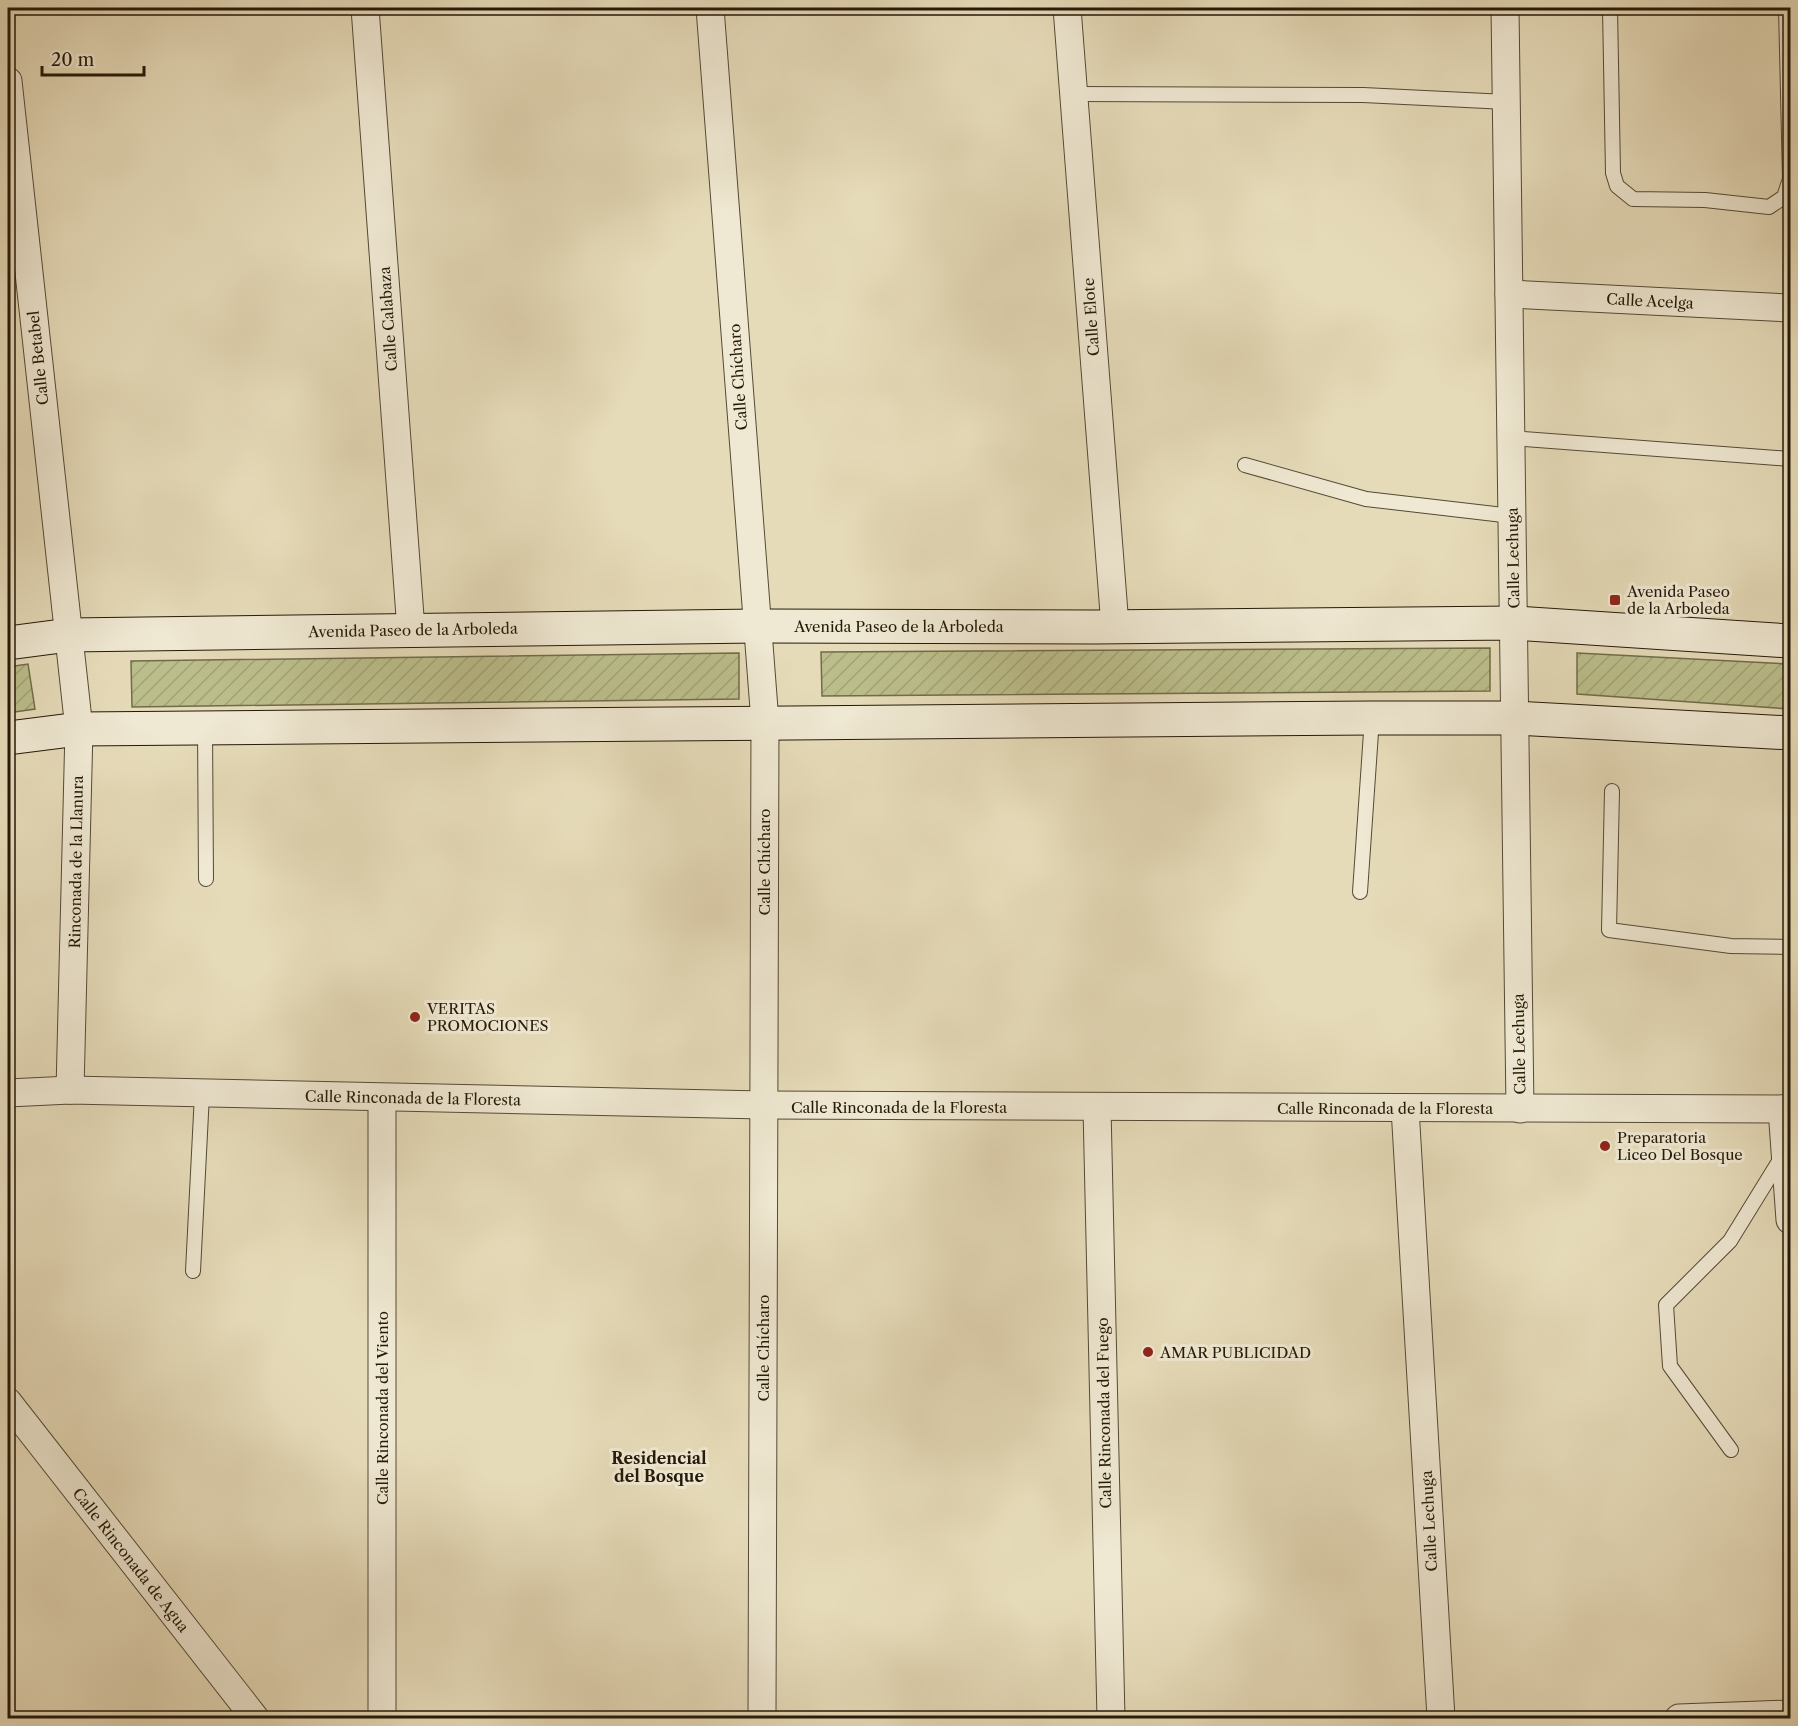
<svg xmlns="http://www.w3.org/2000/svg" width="1798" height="1726" viewBox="0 0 1798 1726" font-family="'Libre Caslon Text',serif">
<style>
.garden{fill:url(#garden-furrows);stroke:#706c4a;stroke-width:1.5}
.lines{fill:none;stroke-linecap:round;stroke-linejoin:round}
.lane-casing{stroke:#544a35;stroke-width:16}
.street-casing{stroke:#544a35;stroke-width:29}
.secondary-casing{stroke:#241909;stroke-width:35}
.lane{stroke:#efe8d2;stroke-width:14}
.street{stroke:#efe8d2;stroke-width:27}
.secondary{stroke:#efe8d2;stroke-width:33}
.poi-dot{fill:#8f2418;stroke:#efe8d2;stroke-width:2}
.labels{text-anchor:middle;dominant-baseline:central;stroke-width:6;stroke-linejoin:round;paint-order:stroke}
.street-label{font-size:15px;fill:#241909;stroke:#efe8d2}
.poi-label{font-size:15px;fill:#241909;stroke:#efe8d2;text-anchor:start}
.neighbourhood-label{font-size:16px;font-weight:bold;fill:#241909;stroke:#efe8d2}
</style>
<defs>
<pattern id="garden-furrows" width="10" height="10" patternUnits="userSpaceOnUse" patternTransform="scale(1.5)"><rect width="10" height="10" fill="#bbbe8b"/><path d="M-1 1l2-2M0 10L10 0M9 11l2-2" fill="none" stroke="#a1a377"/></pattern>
</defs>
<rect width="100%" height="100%" fill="#e6dbb9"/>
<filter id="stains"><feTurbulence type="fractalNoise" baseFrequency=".00333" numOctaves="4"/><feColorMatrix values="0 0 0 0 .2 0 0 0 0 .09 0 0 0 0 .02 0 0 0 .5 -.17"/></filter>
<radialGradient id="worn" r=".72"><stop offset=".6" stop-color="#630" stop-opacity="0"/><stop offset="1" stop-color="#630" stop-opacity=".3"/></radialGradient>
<g class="garden">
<path d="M1490,648V691L822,696L821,652Z"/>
<path d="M739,653V699L132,707L131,661Z"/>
<path d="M1577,653L1790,664V709L1577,694Z"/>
<path d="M28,664L35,709L8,713V667Z"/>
</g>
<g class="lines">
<defs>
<g id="lane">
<path d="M1610,8L1613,173L1617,186L1633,199L1705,200L1769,207L1784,197L1790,179L1786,8"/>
<path d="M1074,94L1363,95L1507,102"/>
<path d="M1511,438L1790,459"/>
<path d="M1245,465L1366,499L1512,516"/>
<path d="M205,728L206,879"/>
<path d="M1612,791L1609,930L1731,946L1790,947"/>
<path d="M1360,892L1372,718"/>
<path d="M193,1271L202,1094"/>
<path d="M1731,1450L1670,1366L1666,1305L1730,1241L1783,1155"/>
</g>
<g id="street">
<path d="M365,8L411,630"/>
<path d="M710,8L765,722L762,1718"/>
<path d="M1067,8L1115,626"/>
<path d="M1505,8L1520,1109"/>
<path d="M8,81L79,729L70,1090"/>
<path d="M1509,294L1790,308"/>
<path d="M8,1093L70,1090L763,1105L1790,1109"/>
<path d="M382,1098V1718"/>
<path d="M1097,1108L1111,1718"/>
<path d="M1405,1108L1441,1718"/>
<path d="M1782,1109L1790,1220"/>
<path d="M8,1402L255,1718"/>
<path d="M1679,1718L1790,1714"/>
</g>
<g id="secondary">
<path d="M8,643L69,635L757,626L1095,627L1514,623L1790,641"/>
<path d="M8,738L79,729L1372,718H1515L1790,733"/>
</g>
</defs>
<use href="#lane" class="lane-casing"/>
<use href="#street" class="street-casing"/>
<use href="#secondary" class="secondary-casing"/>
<use href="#lane" class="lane"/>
<use href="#street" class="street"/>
<use href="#secondary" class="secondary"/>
</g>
<g class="poi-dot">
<rect x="1609" y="594" width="12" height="12" rx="3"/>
<circle cx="415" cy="1017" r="6"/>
<circle cx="1605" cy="1146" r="6"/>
<circle cx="1148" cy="1352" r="6"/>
</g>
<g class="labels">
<g class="street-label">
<text transform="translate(1650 301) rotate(3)">Calle Acelga</text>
<text transform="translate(1091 317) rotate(-94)">Calle Elote</text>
<text transform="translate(388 319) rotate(-94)">Calle Calabaza</text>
<text transform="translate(38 358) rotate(-96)">Calle Betabel</text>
<text transform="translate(738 377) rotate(-94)">Calle Chícharo</text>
<text transform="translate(1513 558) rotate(-91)">Calle Lechuga</text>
<text x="899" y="626">Avenida Paseo de la Arboleda</text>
<text transform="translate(413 630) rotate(-1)">Avenida Paseo de la Arboleda</text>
<text transform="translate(76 862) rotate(-89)">Rinconada de la Llanura</text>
<text transform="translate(764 862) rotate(-90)">Calle Chícharo</text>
<text transform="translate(1519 1044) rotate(-91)">Calle Lechuga</text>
<text transform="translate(413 1098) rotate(1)">Calle Rinconada de la Floresta</text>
<text x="899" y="1107">Calle Rinconada de la Floresta</text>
<text x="1385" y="1108">Calle Rinconada de la Floresta</text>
<text transform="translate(763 1348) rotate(-90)">Calle Chícharo</text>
<text transform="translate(382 1408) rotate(-90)">Calle Rinconada del Viento</text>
<text transform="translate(1104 1413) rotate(-91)">Calle Rinconada del Fuego</text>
<text transform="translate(1429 1521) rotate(-93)">Calle Lechuga</text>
<text transform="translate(131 1560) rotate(52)">Calle Rinconada de Agua</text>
</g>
<g class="poi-label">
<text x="1627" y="591">Avenida Paseo<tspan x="1627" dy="17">de la Arboleda</tspan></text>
<text x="427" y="1008">VERITAS<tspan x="427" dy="17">PROMOCIONES</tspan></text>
<text x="1617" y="1137">Preparatoria<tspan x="1617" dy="17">Liceo Del Bosque</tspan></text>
<text x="1160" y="1352">AMAR PUBLICIDAD</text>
</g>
<g class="neighbourhood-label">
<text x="659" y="1458">Residencial<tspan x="659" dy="18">del Bosque</tspan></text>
</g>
</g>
<rect width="1798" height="1726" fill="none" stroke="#e6dbb9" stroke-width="30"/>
<rect x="9" y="9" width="1780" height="1708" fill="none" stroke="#241909" stroke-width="3"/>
<rect x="15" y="15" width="1768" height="1696" fill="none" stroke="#241909" stroke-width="1.5"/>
<path d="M42 66v9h102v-9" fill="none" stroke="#241909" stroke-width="3"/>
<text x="51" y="66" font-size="18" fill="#241909" stroke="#efe8d2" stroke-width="4.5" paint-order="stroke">20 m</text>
<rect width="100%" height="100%" filter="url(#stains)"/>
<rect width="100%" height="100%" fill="url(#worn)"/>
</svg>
